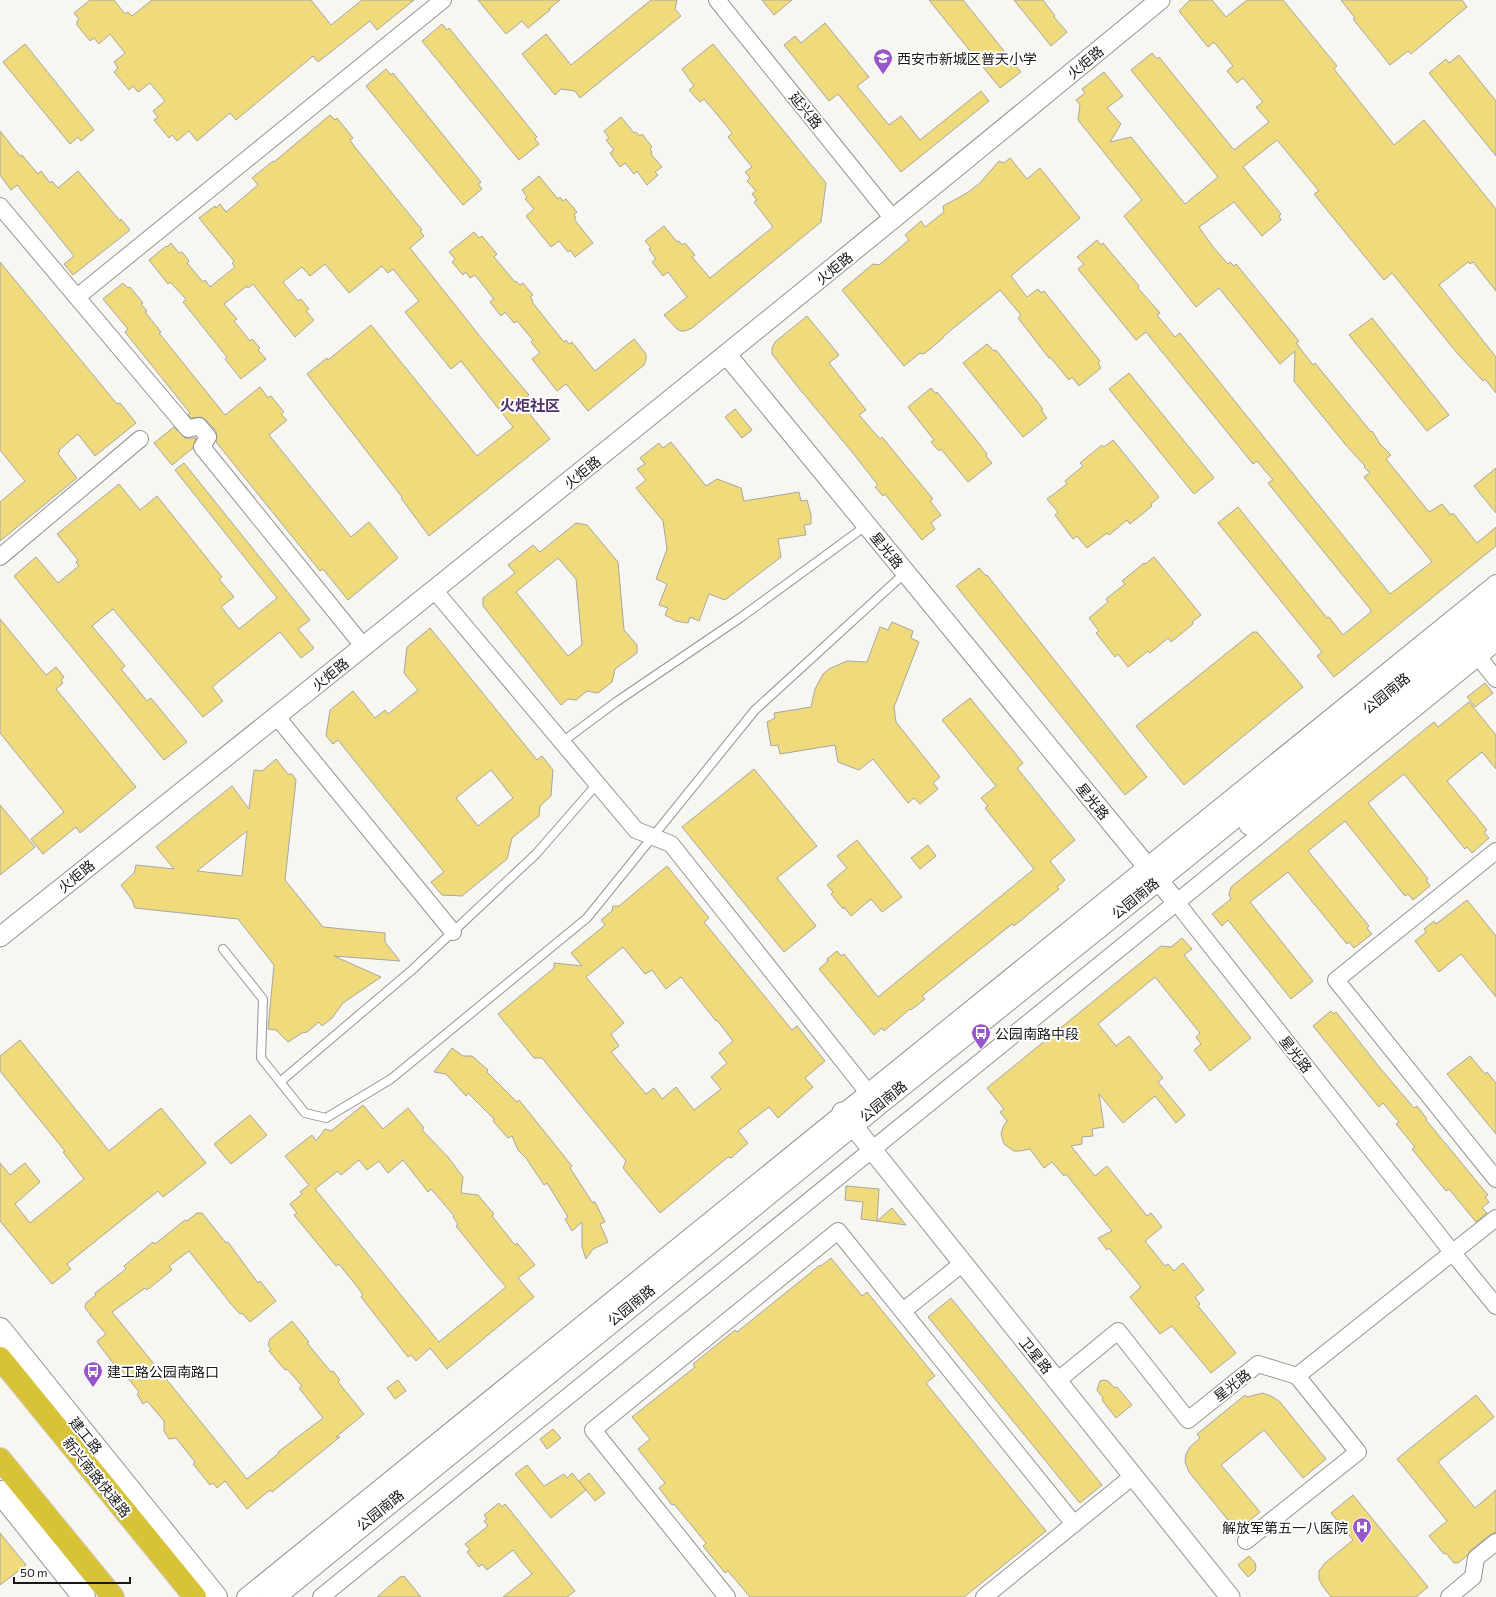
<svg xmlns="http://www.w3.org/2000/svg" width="1496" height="1597" viewBox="0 0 1496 1597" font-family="Commissioner,'Noto Sans SC',sans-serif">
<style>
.building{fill:#efdb7b;stroke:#a7a6a2;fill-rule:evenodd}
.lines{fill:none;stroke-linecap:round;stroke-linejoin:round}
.service-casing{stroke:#959490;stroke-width:10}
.minor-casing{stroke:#959490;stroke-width:18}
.tertiary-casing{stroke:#959490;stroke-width:21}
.secondary-casing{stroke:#959490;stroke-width:24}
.trunk-casing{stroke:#d1d1d0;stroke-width:24}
.service{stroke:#fff;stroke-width:8}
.minor{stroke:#fff;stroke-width:16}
.tertiary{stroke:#fff;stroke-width:19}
.secondary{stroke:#fff;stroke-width:22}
.trunk{stroke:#d7c238;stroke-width:22}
.labels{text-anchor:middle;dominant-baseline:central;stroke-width:4;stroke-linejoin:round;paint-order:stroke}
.poi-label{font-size:14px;fill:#181816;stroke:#fff;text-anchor:start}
.street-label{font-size:14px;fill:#181816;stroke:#fff}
.neighbourhood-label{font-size:15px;font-weight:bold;fill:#503069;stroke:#fff}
</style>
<rect width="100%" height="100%" fill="#f7f6f1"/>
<g class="building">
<path d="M90,0H114L125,14L128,12L132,16L152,0H311L331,25L362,0H414L377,30L370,21L318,62L313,56L236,120L230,113L197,141L189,131L177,141L172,135L169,138L154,120L158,117L153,111L165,101L150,83L138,92L133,86L129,90L114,72L118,68L114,62L125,53L110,34L99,44L94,38L90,41L77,25V21L79,19L74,13Z"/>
<path d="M478,0H560L549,9L550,10L528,28L522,21L506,34Z"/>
<path d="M651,0H677L675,9L681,16L580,98L575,91L561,89L555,95L522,54L546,34L571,65Z"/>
<path d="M762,0H792L774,15Z"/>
<path d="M929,0H963L1021,72L1000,88Z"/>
<path d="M1014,0H1043L1055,16L1054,17L1067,32L1051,46Z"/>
<path d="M1190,0H1212L1226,17L1247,0H1283L1337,66L1334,69L1394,145L1424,120L1496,209V291L1473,262L1470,264L1468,262L1439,285L1496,357V393L1485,379L1483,381L1457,353L1392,273L1384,280L1314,194L1319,191L1277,140L1243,167L1281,214L1279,216L1281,220L1262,236L1234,202L1199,227L1213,247L1228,264L1230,262L1234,266L1236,264L1299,341L1296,343L1313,365L1315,363L1371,432L1372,431L1380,444L1391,455L1386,459L1429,512L1442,504L1451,515L1453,513L1477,543L1496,527V546L1334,677L1317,656L1322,652L1218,523L1238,507L1327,618L1329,617L1343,635L1371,612V610L1268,483L1273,480L1257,461L1253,464L1146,332L1136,340L1078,269L1084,264L1077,257L1097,240L1101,245L1103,243L1139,286L1138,288L1160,313L1157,315L1175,337L1180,333L1390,594L1432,562L1364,477L1370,473L1364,467L1365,466L1345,444L1294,381L1295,351L1280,364L1219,288L1196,307L1124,216L1142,200L1078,120L1080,105L1076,100L1085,93L1082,89L1104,72L1123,96L1107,108L1121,124L1110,142L1131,137L1185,204L1218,177L1131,70L1152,53L1157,59L1159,57L1234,150L1269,122L1256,107L1263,102L1243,78L1237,83L1227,71L1233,66L1214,42L1208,47L1179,11Z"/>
<path d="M1341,0H1462L1467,7L1411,54L1408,51L1390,65L1353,19L1355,18Z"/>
<path d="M825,23L869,77L857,86L889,125L901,116L920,140L981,91L989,101L901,172L838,94L829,101L784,45L795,36L801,43Z"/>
<path d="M442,24L447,30L449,28L537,137L535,139L539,144L519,160L422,41Z"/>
<path d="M25,44L94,130L81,141L78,137L70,144L3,62Z"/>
<path d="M713,44L826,183L821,222L692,328L685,331H681L677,329L664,315L687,297L668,272L663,276L652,262L656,259L649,249L651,248L645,241L664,226L677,242L679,241L682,245L685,243L695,255L692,257L710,278L773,227L754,202L757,200L752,194L756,191L747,181L750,178L745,172L752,167L728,137L732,133L720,118L704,99L700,102L689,90L694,86L682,69Z"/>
<path d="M1459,55L1496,101V156L1429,73L1446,59L1449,63Z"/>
<path d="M386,69L391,75L393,73L481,182L478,184L482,189L463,205L366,86Z"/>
<path d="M330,115L335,120L337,118L353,138L350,140L354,146L422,230L420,231L424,236L410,248L482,339L529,395L520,402L550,439L429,536L401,498L402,497L307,374L327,358L328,360L371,325L477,456L513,427L461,361L451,369L405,312L419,301L393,269L388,273L382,266L349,293L325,264L310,276L302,267L283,282L298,301L301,299L309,309L306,311L314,320L295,337L253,284L248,288L247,286L224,304L237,319L234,321L250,341L252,339L260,348L258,350L266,359L241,379L225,359L227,357L183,302L186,299L170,282L168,284L149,260L166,246L167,247L171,243L179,253L182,252L189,261L187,263L203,282L205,280L210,287L235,267L232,263L234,261L199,218L215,206L216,208L220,204L226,212L258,185L252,178L273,161L274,162Z"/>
<path d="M621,117L634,133L636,132L640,136L642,134L652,147L650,149L652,152L651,154L662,167L655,172L658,175L647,185L637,171L634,174L625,163L620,167L610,153L614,150L606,140L609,138L604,131Z"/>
<path d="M0,131L20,156L22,155L38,174L41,171L50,183L52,181L58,188L78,171L120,221L121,219L130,230L73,275L64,264L74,256L17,185L11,190L0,175Z"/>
<path d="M1010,158L1027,179L1040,168L1080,218L1011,276L1027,297L1038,289L1041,293L1044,291L1100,361L1098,363L1101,368L1079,386L1072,377L1069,380L1050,357L1049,358L1018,318L1021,315L1000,290L945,335L942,339L924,354L920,353L904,366L842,290L873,264L879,265L909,240L905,235L921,221L925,227L944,212L943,206L967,193L980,183L999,161L1004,163Z"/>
<path d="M539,176L558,199L560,197L563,201L566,199L577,212L574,214L576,218L574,219L593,243L575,257L570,250L568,252L559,241L551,247L526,216L534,209L525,199L527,197L522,190Z"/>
<path d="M474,232L479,238L482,236L497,254L494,257L515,282L516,281L520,285L523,283L533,295L530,297L533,301L532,302L564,342L566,340L569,344L572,342L595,371L634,339L646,354V360L644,365L588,411L566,384L557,391L532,359L540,353L531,342L533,340L517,321L514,323L505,312L501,316L490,302L494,299L475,275L470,278L466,272L463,275L452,262L455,259L449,252Z"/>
<path d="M0,262L117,404L120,403L136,423L95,456L78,434L59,450L60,451L58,454L77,478L0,541V502L25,481L0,450Z"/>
<path d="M123,283L128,288L130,287L143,303L141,304L147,311L145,312L161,332L159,333L225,415L260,387L268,398L271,396L284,412L281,414L287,420L269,435L351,537L369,522L398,558L348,600L323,569L320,571L216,442L217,437L216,431L206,420L201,417L191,418L188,415L190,413L125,332L128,329L103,299Z"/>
<path d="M807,316L839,355L829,363L866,410L859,415L880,439L882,437L933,499L930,501L941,515L931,523L935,529L922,540L885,494L883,496L875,487L878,485L852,452L798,387L772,354V348L775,342Z"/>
<path d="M1372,318L1449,415L1427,431L1349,335Z"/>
<path d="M987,344L994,351L996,350L1036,400L1043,409L1041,410L1047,418L1023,437L963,363Z"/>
<path d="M1129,373L1214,478L1194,494L1109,389Z"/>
<path d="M931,388L936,394L937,392L974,437L987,454L986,456L992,463L968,482L941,449L939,451L931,442L934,440L908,407Z"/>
<path d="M735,409L752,430L742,438L725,417Z"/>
<path d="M174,427L185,438H196L193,448L172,465L154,443Z"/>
<path d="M1113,440L1159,497L1151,504L1152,506L1130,524L1127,520L1109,535L1107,533L1087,548L1077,536L1073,539L1055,515L1058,512L1047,499L1067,484L1065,481L1083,466L1080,463L1102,445L1104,447Z"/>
<path d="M671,442L706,486L717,479L741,488L744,501L799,492L801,501L807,500L811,515V524L804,525L806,535L778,539L781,557L725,600L709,594L699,621L690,617L688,623L676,621L665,615L668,608L659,605L667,584L656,579L667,549L663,521L636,488L646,480L637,469L645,464L640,458L659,443L663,448Z"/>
<path d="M184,463L310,620L298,629L314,648L301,658L280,632L212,687L223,701L203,717L113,609L92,626L125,666L121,669L147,701L151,698L187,742L164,760L14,576L36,557L58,583L79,566L76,562L78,560L57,534L119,484L140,510L157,496L222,577L219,579L234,597L221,607L239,629L277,598L175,470Z"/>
<path d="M1496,468V513L1474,486Z"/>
<path d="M576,523L587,525L618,562L624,630L637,645V653L615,669L612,682L598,693L587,691L576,700L568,699L561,705L483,606V598L515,573L508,565L533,545L540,552ZM558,558L576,579L582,645L568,656L516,592Z"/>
<path d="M1154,557L1201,615L1192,622L1193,624L1171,642L1168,638L1150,653L1148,651L1128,667L1118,654L1115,657L1096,633L1099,631L1089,618L1108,602L1106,599L1125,584L1122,581L1144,563L1145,564Z"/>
<path d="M979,568L986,576L987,575L1147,777L1125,795L956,586Z"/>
<path d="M0,619L46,675L56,667L64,677L61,680L63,683L56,689L136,787L80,833L76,827L43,854L31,839L64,812L0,733Z"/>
<path d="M892,622L913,631L911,638L919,642L894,707L896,722L940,777L933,783L938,789L920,804L914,798L908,803L873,759L859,770L838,762L835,745L780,754L778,745L771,746L767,722L775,718L774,713L811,707L815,689L823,674L829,669L847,661L867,662L880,627L888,630Z"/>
<path d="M430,628L537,760L542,756L553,770L551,796L540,806L539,816L512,838L507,859L462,896L442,895L431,882L444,872L338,740L333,744L326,736L330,710L353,691L375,718L385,710L388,714L418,690L404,673L407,647ZM491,770L513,798L478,826L456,798Z"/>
<path d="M1253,632H1257L1303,687L1184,785L1136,726Z"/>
<path d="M1485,683L1493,693L1475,707L1467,697Z"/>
<path d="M970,698L1023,763L1017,768L1075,840L1050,861L1065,880L1057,887L1059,889L1014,926L1012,924L922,996L925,999L911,1010L910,1009L884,1031L882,1028L874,1035L819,969L828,961L827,959L837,951L841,956L844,954L878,997L1034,869L985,808L988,806L981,798L996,786L942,720Z"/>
<path d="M1469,702L1496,735V769L1482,752L1447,781L1487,830L1484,832L1489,838L1472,853L1467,847L1465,849L1404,774L1368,803L1428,879L1426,880L1430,886L1413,900L1408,894L1405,896L1345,821L1308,851L1369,926L1367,928L1372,934L1354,948L1349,942L1347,944L1288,872L1250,902L1313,981L1291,999L1228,920L1222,926L1212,914L1231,899L1229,894L1231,887L1434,722L1438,727Z"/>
<path d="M276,759L288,774H292L296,780L285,880L323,927L385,933V942L400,961L334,956L381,977L343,1003L332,1018L322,1026L319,1022L307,1032L302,1033L288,1042L276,1030L268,1029L274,965L238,919L135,908L132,900L121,885L134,873L136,865L174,869L156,847L232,786L249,809L254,770L262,771ZM247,831L242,876L197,871Z"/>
<path d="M754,769L817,846L777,878L816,926L784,952L682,827Z"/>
<path d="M0,805L35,847L0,875Z"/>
<path d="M857,840L902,897L882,912L871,899L851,916L844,907L843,909L831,894L833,892L827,885L847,868L837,856Z"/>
<path d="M928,845L936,856L920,869L911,858Z"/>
<path d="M667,866L709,918L704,922L792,1030L797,1026L825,1061L805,1078L813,1087L778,1118L769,1107L738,1131L748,1143L731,1158L728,1157L660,1213L623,1168L626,1161L542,1058H534L498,1014L554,968V963L582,966L571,953L605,925L601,920L612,911L613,906H619ZM623,947L645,974L652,970L666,989L681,977L716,1021L717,1020L733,1041L719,1053L727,1063L711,1077L721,1089L694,1110L676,1087L662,1099L654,1088L646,1094L611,1052L619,1046L611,1034L624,1023L586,977Z"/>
<path d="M1467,900L1496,936V997L1461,954L1439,972L1415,941L1426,932L1424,929L1434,921L1436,924Z"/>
<path d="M1182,938L1192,949L1184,955L1251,1038L1210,1071L1194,1050L1201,1044L1196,1037L1200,1033L1155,977L1098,1024L1116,1046L1129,1036L1163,1078L1158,1082L1185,1115L1176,1123L1155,1096L1123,1123L1099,1094L1104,1127L1092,1129L1093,1136L1082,1137V1144L1071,1146L1095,1176L1107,1166L1147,1216L1151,1213L1162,1227L1145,1241L1165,1266L1168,1264L1174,1271L1183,1263L1204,1290L1195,1297L1200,1304L1198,1306L1236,1353L1211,1373L1172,1326L1160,1334L1130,1297L1141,1287L1109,1248L1107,1250L1098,1238L1112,1231L1066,1174L1064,1176L1052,1162L1044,1168L1030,1149L1020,1151H1014L1004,1144L1001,1134L1003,1127L1007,1121L1000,1112L1004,1109L987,1088L1161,946L1171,947Z"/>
<path d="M1331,1011L1334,1014L1336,1012L1380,1068L1414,1108L1417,1106L1427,1119L1426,1120L1488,1195L1485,1197L1489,1202L1482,1208L1487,1213L1476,1222L1449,1189L1446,1191L1412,1149L1415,1147L1396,1124L1399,1122L1383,1103L1379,1107L1313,1026Z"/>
<path d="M20,1040L109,1151L161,1108L206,1163L163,1197L158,1191L67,1264L71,1269L52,1284L0,1221V1163L10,1175L25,1163L40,1182L15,1204L30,1223L84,1179L63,1152L65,1151L0,1071V1056Z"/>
<path d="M452,1048L463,1056H472L488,1070L487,1072L517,1102L519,1100L572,1166L570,1168L592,1202H595L605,1222L600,1224L608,1242L593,1249L586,1259L582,1247V1222L572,1231L565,1219L568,1217L547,1183L544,1185L526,1158L518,1150L512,1136L508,1138L493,1121L494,1119L468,1093L466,1096L446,1074L434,1072Z"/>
<path d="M1470,1056L1485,1074L1487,1072L1496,1083V1134L1447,1074Z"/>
<path d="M363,1105L383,1129L408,1108L424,1128L422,1130L448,1157L463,1177L461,1193L478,1195L494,1214L492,1216L515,1245L517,1243L535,1265L518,1278L534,1297L447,1369L430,1348L416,1361L411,1355L408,1357L361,1297L363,1295L359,1289L339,1264L336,1266L294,1215L297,1213L290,1204L302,1194L300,1192L309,1185L285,1156L312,1135L316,1141L325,1129L331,1131ZM359,1160L367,1170L379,1161L388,1173L403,1160L428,1192L431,1189L439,1198L454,1216L453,1217L458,1224L456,1226L493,1272L506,1287L439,1342L315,1189L338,1171L341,1175Z"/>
<path d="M250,1115L267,1135L231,1164L214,1144Z"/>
<path d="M846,1186L879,1189L877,1221L892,1208L906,1225L861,1219L863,1202L845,1200Z"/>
<path d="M197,1213H202L226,1243L228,1242L258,1283L260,1281L276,1301L250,1322L242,1313L240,1314L231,1304L189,1251L169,1266L172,1270L147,1290L145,1288L112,1312L247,1479L279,1453L278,1452L323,1418L299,1388L302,1386L287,1369L285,1370L269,1351L271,1349L268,1345L270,1339L292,1321L309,1342L307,1343L331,1372L333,1371L340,1380L338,1382L364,1414L336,1437H340L272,1492L270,1490L247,1509L225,1481L217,1488L213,1483L210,1485L193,1464L195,1462L176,1438L169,1439L164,1431V1421L147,1401L143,1404L137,1394L139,1392L119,1367L117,1368L100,1346L97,1341L106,1334L90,1315H91L85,1308L86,1303L96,1295L95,1293L126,1269L124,1266L153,1242L155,1244L185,1220L187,1221Z"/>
<path d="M831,1258L862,1296L867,1292L935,1376L926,1383L1046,1531L964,1597H750L728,1571L725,1573L703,1546L706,1543L674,1504L672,1505L659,1488L665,1483L638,1449L650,1439L632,1417L695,1367L693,1364L735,1330L737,1332L820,1265L821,1266Z"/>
<path d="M951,1298L1102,1485L1080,1503L928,1317Z"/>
<path d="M398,1380L406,1391L395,1399L387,1388Z"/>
<path d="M1104,1380L1108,1381L1115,1388L1117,1387L1132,1405L1116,1418L1102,1400L1103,1398L1097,1390L1100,1381Z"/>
<path d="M1263,1393L1273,1397L1280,1402L1326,1459L1303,1478L1264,1430L1221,1465L1260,1512L1237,1531L1189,1472L1185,1462L1186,1454L1190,1447L1200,1438L1197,1434L1245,1395L1247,1397Z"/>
<path d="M1476,1395L1494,1417L1438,1462L1475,1508L1496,1490V1532L1490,1535L1470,1551L1467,1556L1458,1563H1454L1446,1553L1444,1554L1429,1536L1447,1521L1397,1459Z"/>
<path d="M553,1429L561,1438L547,1449L540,1439Z"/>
<path d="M527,1465L544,1486L564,1474L567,1478L572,1473L586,1490L551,1518L515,1474Z"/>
<path d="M589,1473L605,1493L595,1501L579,1481Z"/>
<path d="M1353,1495L1428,1587L1416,1597H1331L1322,1585L1319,1579V1571L1325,1563L1353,1540L1331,1513Z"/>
<path d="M499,1503L502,1507L505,1504L575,1591L567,1597H503L532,1574L522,1562L513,1550L487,1570L482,1564L479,1567L467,1552L470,1550L465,1544L488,1526L484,1521L487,1519L484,1515Z"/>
<path d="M0,1533L26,1565L0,1585Z"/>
<path d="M1249,1556L1255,1563L1256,1567L1255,1571L1248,1577L1238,1565Z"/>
<path d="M401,1576L403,1577L404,1576L421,1597H377Z"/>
</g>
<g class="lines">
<defs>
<g id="service">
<path d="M562,742L616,702L740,618L867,525"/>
<path d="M223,949L263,999L261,1058L305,1113L326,1118L391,1079L587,918L755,710L905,573"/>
<path d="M280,1082L412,970L536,854L597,784"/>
</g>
<g id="minor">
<path d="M717,0L894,220"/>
<path d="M0,206L188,429L199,426L208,437L202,447L364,647"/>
<path d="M77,297L443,0"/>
<path d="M0,557L140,439"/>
<path d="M435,591L636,830L671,844L874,1100"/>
<path d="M1472,649L1496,679"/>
<path d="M277,717L453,932"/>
<path d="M1496,851L1336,980L1496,1179"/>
<path d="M1177,903L1452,1252L1496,1306"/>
<path d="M903,1311L963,1263"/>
<path d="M1057,1381L1118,1331L1188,1420L1258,1364L1297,1376L1496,1218"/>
<path d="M1246,1541L1358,1452L1297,1376"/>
<path d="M245,1597L1496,583"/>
<path d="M321,1597L1496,643"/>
<path d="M727,1597L593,1430L838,1231L1074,1524"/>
<path d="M984,1597L1133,1476"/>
<path d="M1449,1597L1473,1577L1476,1558L1496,1542"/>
</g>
<g id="tertiary">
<path d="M727,355L1177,903"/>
<path d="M0,937C389,627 777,316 1160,0"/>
<path d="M842,1112L1230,1597"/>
</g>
<g id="secondary">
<path d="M1250,824L1496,626"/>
<path d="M0,1329L216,1597"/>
<path d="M0,1492L84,1597"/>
<path d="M269,1597L281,1591L878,1104L1157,880L1496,604"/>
</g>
<g id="trunk">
<path d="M0,1358L195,1597"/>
<path d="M0,1459L113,1597"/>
</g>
</defs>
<use href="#service" class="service-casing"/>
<use href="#minor" class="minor-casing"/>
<use href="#tertiary" class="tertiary-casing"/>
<use href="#secondary" class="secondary-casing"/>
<use href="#trunk" class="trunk-casing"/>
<use href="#service" class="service"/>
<use href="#minor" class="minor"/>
<use href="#tertiary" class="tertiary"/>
<use href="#secondary" class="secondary"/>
<use href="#trunk" class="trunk"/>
</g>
<defs>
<symbol id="school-pin" viewBox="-11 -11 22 30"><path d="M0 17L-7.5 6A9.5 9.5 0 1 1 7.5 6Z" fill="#9856cb" stroke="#fff"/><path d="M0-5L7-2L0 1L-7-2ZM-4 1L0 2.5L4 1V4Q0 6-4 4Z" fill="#fff"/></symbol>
<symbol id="bus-pin" viewBox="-11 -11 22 30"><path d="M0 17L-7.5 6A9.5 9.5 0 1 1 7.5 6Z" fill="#9856cb" stroke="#fff"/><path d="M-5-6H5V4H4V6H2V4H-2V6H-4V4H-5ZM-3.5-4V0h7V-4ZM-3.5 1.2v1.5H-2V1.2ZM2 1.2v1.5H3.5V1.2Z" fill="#fff"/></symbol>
<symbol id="hospital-pin" viewBox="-11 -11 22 30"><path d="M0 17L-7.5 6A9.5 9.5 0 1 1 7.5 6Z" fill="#9856cb" stroke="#fff"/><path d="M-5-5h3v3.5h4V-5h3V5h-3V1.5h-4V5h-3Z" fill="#fff"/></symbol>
</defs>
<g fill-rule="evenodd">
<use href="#school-pin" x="872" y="47" width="22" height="30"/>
<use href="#bus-pin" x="970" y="1022" width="22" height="30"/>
<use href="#bus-pin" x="82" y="1360" width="22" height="30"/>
<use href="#hospital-pin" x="1351" y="1516" width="22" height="30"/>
</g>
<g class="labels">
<g class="poi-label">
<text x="897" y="58">西安市新城区普天小学</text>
<text x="995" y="1033">公园南路中段</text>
<text x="107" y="1371">建工路公园南路口</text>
<text x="1348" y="1527" text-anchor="end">解放军第五一八医院</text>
</g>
<g class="street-label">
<text transform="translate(1085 62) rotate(-40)">火炬路</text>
<text transform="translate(806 110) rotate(51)">延兴路</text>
<text transform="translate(834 268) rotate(-39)">火炬路</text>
<text transform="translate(582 472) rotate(-39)">火炬路</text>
<text transform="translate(887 550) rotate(51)">星光路</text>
<text transform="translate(330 674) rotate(-39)">火炬路</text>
<text transform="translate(1386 693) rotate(-39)">公园南路</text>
<text transform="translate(1093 801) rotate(51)">星光路</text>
<text transform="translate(76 876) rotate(-39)">火炬路</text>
<text transform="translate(1135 898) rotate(-39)">公园南路</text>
<text transform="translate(1296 1054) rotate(52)">星光路</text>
<text transform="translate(883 1101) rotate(-39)">公园南路</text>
<text transform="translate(631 1305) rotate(-39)">公园南路</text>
<text transform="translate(1036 1355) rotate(51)">卫星路</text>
<text transform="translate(1232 1385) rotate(-38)">星光路</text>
<text transform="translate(86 1435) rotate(51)">建工路</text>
<text transform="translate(97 1477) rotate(51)">新兴南路快速路</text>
<text transform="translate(380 1510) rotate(-39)">公园南路</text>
</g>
<g class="neighbourhood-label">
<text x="530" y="405">火炬社区</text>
</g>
</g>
<path d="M14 1577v6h116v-6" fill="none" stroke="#181816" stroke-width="2"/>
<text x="20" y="1577" font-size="12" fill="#181816" stroke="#ffffff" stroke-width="3" paint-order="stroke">50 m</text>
</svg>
